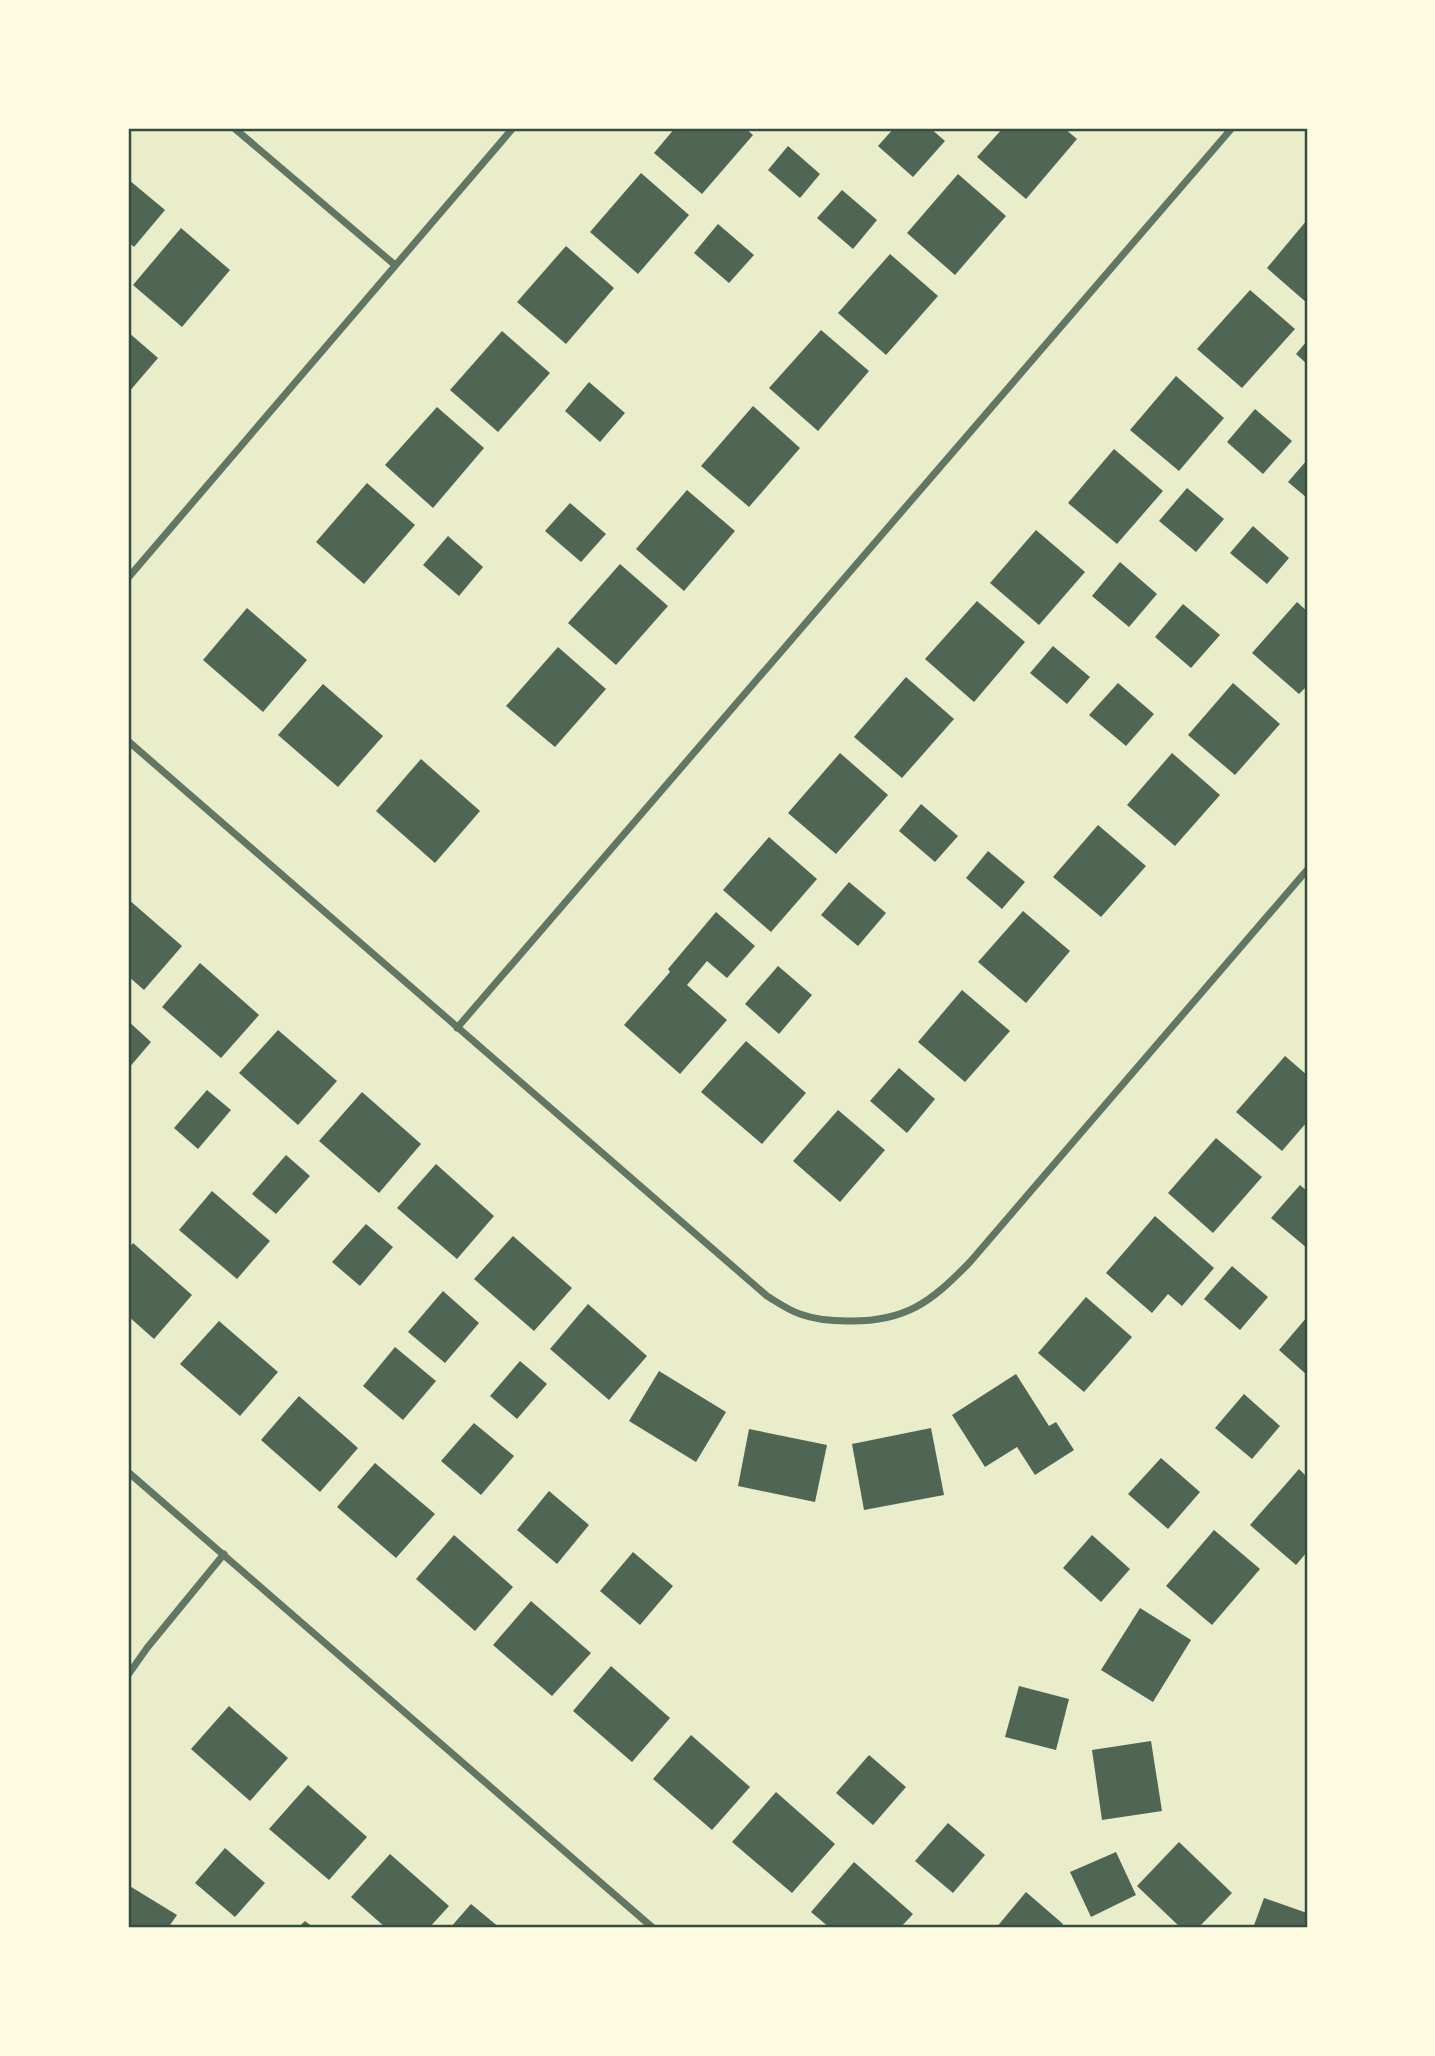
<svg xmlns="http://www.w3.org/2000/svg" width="1435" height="2056" viewBox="0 0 1435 2056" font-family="'IBM Plex Sans',sans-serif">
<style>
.building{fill:#4f6655}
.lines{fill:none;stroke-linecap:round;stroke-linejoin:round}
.minor{stroke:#617663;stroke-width:7}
.neatline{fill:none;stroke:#344e41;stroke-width:2.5}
</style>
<rect width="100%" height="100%" fill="#e9edc9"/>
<g class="building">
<path d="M675,128H745L753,135L702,194L654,153Z"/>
<path d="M894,128H930L945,141L913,177L878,146Z"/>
<path d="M1003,128H1064L1077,139L1026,199L977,157Z"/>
<path d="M788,146L820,174L800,198L768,170Z"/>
<path d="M641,173L689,215L638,274L590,232Z"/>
<path d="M958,174L1006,216L955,275L907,233Z"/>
<path d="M129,180L165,210L134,247L128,242Z"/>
<path d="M842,190L877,220L853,249L817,218Z"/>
<path d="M1307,220V303L1267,268Z"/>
<path d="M718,224L754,255L729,283L694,253Z"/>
<path d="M181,228L230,270L182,327L133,285Z"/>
<path d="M566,246L614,288L566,344L517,302Z"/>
<path d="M890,254L938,296L886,355L838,313Z"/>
<path d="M1250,290L1295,329L1242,388L1197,349Z"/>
<path d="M821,330L869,371L818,431L769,388Z"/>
<path d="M502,331L550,373L498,432L450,390Z"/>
<path d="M128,332L158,358L128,393Z"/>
<path d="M1307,341V364L1296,354Z"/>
<path d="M1176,376L1224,418L1179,471L1130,430Z"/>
<path d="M589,382L625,413L600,442L565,411Z"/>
<path d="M753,406L800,448L749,507L701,466Z"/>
<path d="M437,407L484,448L433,508L385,465Z"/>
<path d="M1255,409L1292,441L1263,474L1227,442Z"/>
<path d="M1114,449L1163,491L1117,544L1068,503Z"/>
<path d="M1307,460V498L1288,482Z"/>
<path d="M367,483L415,525L364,584L316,542Z"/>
<path d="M1187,488L1224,519L1196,552L1159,521Z"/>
<path d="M687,490L735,531L684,591L636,549Z"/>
<path d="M570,503L606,534L581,562L545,531Z"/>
<path d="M1253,526L1289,558L1267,584L1230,553Z"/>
<path d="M1036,530L1085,572L1039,625L990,583Z"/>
<path d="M448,536L483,567L459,596L423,565Z"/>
<path d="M1120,562L1157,594L1129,627L1092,596Z"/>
<path d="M620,564L668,606L616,665L568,623Z"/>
<path d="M977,601L1025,642L974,702L925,659Z"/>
<path d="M1297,602L1307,611V686L1299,694L1252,653Z"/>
<path d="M1183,604L1220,635L1191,668L1155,637Z"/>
<path d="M247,608L307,660L263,712L203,660Z"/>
<path d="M1053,646L1090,677L1067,704L1030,673Z"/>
<path d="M558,647L606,689L555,747L506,706Z"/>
<path d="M906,677L954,719L902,778L854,737Z"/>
<path d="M1118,683L1154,714L1126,746L1089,715Z"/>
<path d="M1233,683L1280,724L1235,775L1188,735Z"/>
<path d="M323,684L383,736L338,787L278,735Z"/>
<path d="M840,753L888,795L836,854L788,813Z"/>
<path d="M1172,753L1220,795L1175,846L1127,805Z"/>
<path d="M421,759L480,811L435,863L376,811Z"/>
<path d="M921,804L958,836L935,862L899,831Z"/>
<path d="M1098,825L1146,866L1101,917L1053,877Z"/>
<path d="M769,837L817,879L771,932L723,890Z"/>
<path d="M988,851L1025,882L1002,909L966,878Z"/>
<path d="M849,882L886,913L858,946L821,915Z"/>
<path d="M128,899L182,946L144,990L128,976Z"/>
<path d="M1023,911L1070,951L1026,1003L978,962Z"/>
<path d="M716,912L755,946L727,978L707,961L687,985L727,1020L680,1074L624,1025L670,972L668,969Z"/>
<path d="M200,963L259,1015L221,1058L162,1007Z"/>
<path d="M778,966L812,995L779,1034L745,1004Z"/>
<path d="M962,990L1010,1031L965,1082L918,1042Z"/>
<path d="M128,1021L151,1042L128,1069Z"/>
<path d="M278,1030L337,1081L298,1125L239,1073Z"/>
<path d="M746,1041L806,1093L762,1144L701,1092Z"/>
<path d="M1285,1056L1307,1075V1122L1282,1151L1236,1112Z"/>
<path d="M899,1068L935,1099L907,1133L870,1101Z"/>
<path d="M207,1090L231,1110L198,1149L174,1128Z"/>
<path d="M362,1092L421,1144L379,1193L319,1141Z"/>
<path d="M838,1110L885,1150L840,1202L793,1161Z"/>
<path d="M1216,1138L1262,1177L1213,1233L1168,1193Z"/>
<path d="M286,1155L310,1176L276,1214L252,1194Z"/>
<path d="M436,1164L494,1216L457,1259L397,1208Z"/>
<path d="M1300,1185L1307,1191V1248L1271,1218Z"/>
<path d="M212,1191L270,1241L237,1279L179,1230Z"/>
<path d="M1155,1216L1214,1268L1182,1306L1168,1294L1152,1313L1106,1273Z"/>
<path d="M366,1224L393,1247L360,1286L332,1262Z"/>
<path d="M513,1236L572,1288L534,1331L474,1279Z"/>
<path d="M133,1243L192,1295L154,1339L128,1316V1249Z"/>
<path d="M1232,1266L1268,1297L1240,1330L1204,1299Z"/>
<path d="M443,1291L479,1323L445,1363L408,1332Z"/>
<path d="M1086,1297L1132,1337L1084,1392L1038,1353Z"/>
<path d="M588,1304L647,1356L609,1400L550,1349Z"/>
<path d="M1307,1317V1375L1279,1350Z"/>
<path d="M219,1321L278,1372L240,1416L180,1364Z"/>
<path d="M395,1347L436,1381L403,1420L363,1386Z"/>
<path d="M520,1361L547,1384L517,1419L490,1396Z"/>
<path d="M659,1371L726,1412L696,1462L629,1421Z"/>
<path d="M1016,1374L1049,1426L1056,1422L1074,1450L1035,1475L1017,1447L985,1467L952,1415Z"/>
<path d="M1244,1394L1280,1426L1252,1459L1215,1428Z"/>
<path d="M299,1396L358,1448L320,1492L261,1440Z"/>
<path d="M474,1423L514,1456L481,1495L441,1461Z"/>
<path d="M931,1428L944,1495L864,1510L852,1444Z"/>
<path d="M749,1429L827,1445L815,1502L738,1486Z"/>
<path d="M1161,1458L1200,1492L1168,1529L1128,1494Z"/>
<path d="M375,1463L435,1514L396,1558L337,1507Z"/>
<path d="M1299,1469L1307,1477V1552L1296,1565L1250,1525Z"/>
<path d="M549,1491L589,1525L557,1564L517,1530Z"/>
<path d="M1214,1530L1260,1569L1212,1625L1166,1586Z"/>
<path d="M454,1535L513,1587L475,1631L416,1579Z"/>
<path d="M1092,1535L1130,1569L1101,1602L1063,1568Z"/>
<path d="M633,1552L673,1586L640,1625L600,1591Z"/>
<path d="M531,1601L591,1653L552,1696L493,1645Z"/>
<path d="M1140,1608L1191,1640L1153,1702L1101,1670Z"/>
<path d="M611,1666L670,1718L632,1762L573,1711Z"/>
<path d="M1019,1686L1069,1699L1056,1750L1005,1737Z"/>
<path d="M229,1706L288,1758L250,1801L191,1749Z"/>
<path d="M691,1735L750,1787L712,1830L653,1779Z"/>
<path d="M1151,1741L1162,1811L1102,1820L1092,1750Z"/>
<path d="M869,1755L906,1787L873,1825L836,1793Z"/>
<path d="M308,1785L367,1837L329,1880L269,1829Z"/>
<path d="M776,1792L835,1844L792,1893L732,1842Z"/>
<path d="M948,1823L985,1855L953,1893L915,1861Z"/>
<path d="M1179,1842L1232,1893L1198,1928H1181L1137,1886Z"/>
<path d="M225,1848L265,1883L235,1917L195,1883Z"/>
<path d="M1116,1852L1136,1895L1091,1917L1070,1872Z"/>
<path d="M390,1854L449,1906L429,1928H386L351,1897Z"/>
<path d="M854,1862L913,1914L900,1928H830L811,1912Z"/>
<path d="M128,1885L177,1915L168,1928H128Z"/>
<path d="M1026,1892L1063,1924L1060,1928H996Z"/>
<path d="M1264,1898L1307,1913V1928H1253Z"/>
<path d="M471,1904L500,1928H450Z"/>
<path d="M305,1921L314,1928H298Z"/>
</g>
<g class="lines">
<g class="minor">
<path d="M234,128L395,265"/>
<path d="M128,578L513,128"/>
<path d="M128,741L767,1296C777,1302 788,1310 800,1314C816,1320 831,1321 848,1321C906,1322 931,1302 970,1262L1307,870"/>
<path d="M457,1028L1232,128"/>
<path d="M128,1472L653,1928"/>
<path d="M128,1675L147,1648L224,1554"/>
</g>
</g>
<rect width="1435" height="2056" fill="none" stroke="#fefae0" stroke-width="259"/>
<rect x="130" y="130" width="1176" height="1796" class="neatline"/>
</svg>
